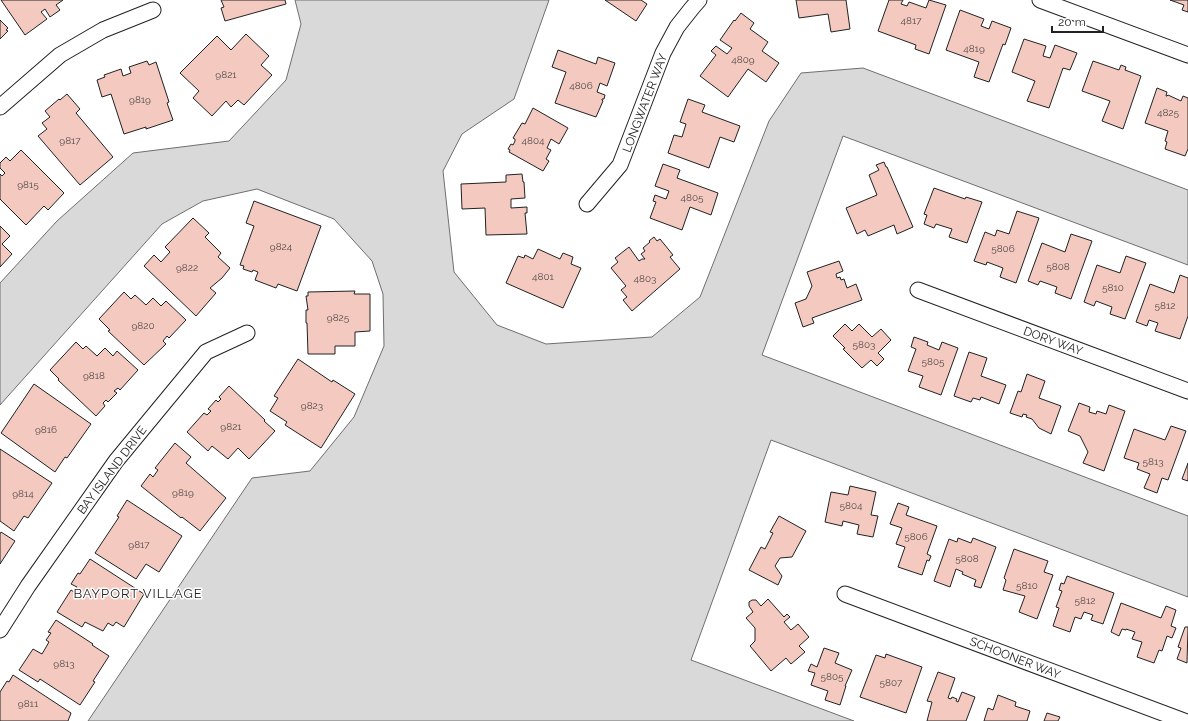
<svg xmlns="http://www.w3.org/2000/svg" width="1188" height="721" viewBox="0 0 1188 721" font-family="Raleway,sans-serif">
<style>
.water{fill:#d9d9d9;stroke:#6f6f6f}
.building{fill:#f3c9c0;stroke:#222}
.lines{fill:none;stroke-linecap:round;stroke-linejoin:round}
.minor-casing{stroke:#222;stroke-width:17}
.minor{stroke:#fff;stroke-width:15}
.labels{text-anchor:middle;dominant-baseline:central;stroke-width:3;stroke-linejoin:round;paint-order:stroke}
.number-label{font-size:10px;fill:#564c4a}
.street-label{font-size:12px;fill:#222;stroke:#fff}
.neighbourhood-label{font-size:13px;letter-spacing:1px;fill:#222;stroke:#fff}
</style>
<rect width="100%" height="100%" fill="#fff"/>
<path class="water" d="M295,0H549L514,99L462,134L443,171L454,272L497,325L546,344L652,337L700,297L769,121L801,73L863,68L1188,190V265L843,136L762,355L1188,516V597L771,440L691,660L854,721H88L252,478L310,471L354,417L384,346L383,294L372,261L334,219L257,189L203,201L162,224L0,405V283L57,221L133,153L229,141L286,80L301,24Z"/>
<g class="building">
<path d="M1,0H63L56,5L60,10L50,17L45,9L41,12L47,19L25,35Z"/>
<path d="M221,0H285L286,4L225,21L221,8L224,7Z"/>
<path d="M605,0H641L647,4L636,21Z"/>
<path d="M796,0H846L850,29L831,32L828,14L799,18Z"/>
<path d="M889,0H903L901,4L907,6L909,2L926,8L929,0L946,5L929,54L915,49L916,45L878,31Z"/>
<path d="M1170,0H1188V12L1182,10L1184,5Z"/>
<path d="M960,10L984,19L981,26L989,29L992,21L1011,28L1005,45L1003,44L989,82L974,77L979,62L946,50Z"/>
<path d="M741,13L754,23L750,29L768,42L762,51L779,63L766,82L748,69L728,97L700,76L716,55L711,51L716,46L727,54L732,48L720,40L734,20L735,21Z"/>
<path d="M0,20L8,28L6,30L8,31L0,39Z"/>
<path d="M246,34L269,56L261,65L272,75L244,105L238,100L231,107L226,101L212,116L193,98L199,91L180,73L217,36L231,50Z"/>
<path d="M1024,39L1046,46L1043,56L1050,58L1055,45L1077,53L1070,70L1063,68L1049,108L1027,101L1035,81L1012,72Z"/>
<path d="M558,50L596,64L598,57L615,63L607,86L600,83L597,92L605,95L604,99H602V100L603,101L596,117L555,103L566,72L552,67Z"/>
<path d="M147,61L149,65L156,62L169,102L167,103L173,120L146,129V127L124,134L111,94L102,97L97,80L105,77L104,75L121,69L123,76L131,73L129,67Z"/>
<path d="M1093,61L1119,70L1121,65L1126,67L1125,70L1141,76L1123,129L1102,121L1110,101L1082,91Z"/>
<path d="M1157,88L1167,92L1166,96H1167L1168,95L1181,101L1183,96L1188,98V149L1185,156L1165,149L1167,142L1165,141L1168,131L1145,123Z"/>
<path d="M67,94L80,109L76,113L113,157L80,185L38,136L47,129L42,123L50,117L45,111L59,99L60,100Z"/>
<path d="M688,99L705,105L702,112L740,126L734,142L720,137L709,168L668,153L674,135L682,137L686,124L680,122Z"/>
<path d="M533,108L568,128L559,144L551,139L547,148L551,150L546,159L549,161L543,171L509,152L510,150L508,149L511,144L513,145L515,141V139L513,138L522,123L525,124Z"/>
<path d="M21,150L64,193L48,210L44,206L26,225L0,199V174L2,176L5,173L0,168V163L6,157L10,161Z"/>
<path d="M884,162L886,167H887L913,227L897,234L894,225L868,236L865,230L857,234L846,208L877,195L869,175L879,170L876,165Z"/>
<path d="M663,164L680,170L677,178L718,193L711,215L690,207L682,230L650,218L656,202L653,201L655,195L666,199L669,191L655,186Z"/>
<path d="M522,174L523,182H524L525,198L511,199V208L527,207V213H525L527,234L486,235L485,208L462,209L461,184L506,182V175Z"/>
<path d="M934,188L965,199L966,197L982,202L967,243L949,237L952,229L936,224L934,228L924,224L927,215L924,214Z"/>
<path d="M254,201L321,226L297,291L278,284L276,288L255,280L258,272L253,270L252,272L243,269L244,266L240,265L254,226L246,223Z"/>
<path d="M1017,211L1039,218L1016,283L1000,277L1003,268L987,262L986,265L974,261L985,232L995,236L997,230L1009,234Z"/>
<path d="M193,218L209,233L205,237L221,253L218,257L230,268L222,278L210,288L216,293L196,316L144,266L154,255L161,262L170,252L165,247Z"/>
<path d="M0,226L10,236L2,244L12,254L0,267Z"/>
<path d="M1071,234L1092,241L1071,299L1055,293L1057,287L1040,281L1038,285L1028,281L1042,243L1065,252Z"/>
<path d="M654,237L657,241L660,239L673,255L670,257L680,269L632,311L623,300L627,297L621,290L626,286L611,268L618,262L615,258L629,247L639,261L642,259H645L641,254L645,251L643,248L650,242L649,241Z"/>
<path d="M538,249L560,259L563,253L573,257L571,264L581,268L563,308L506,283L518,256L524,258L525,255L533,259Z"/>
<path d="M1126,256L1146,263L1125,319L1110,314L1112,307L1096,301L1094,306L1084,302L1097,265L1120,273Z"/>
<path d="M839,261L843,271L836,274L837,278L840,277L841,280L844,279L847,288L856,284L862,300L812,318L814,323L803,327L795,303L806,299L812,286L807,272Z"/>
<path d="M1180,275L1188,278V316L1180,339L1155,331L1158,323L1149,320L1147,326L1136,322L1150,284L1174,293Z"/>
<path d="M355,291L354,294H370V331L355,332V346H335V354H308L307,323H306V310H308L306,296H308V292Z"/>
<path d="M124,292L131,299L135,295L146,305L153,298L161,306L166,301L186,320L169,338L167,336L163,341L166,344L144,365L108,331L110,330L99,319Z"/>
<path d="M845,324L852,331L859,324L872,337L881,329L891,340L878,353L884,359L877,366L871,360L862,368L843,349L845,348L833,336Z"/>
<path d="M914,337L928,342L927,345L939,350L942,342L958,348L941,395L919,387L923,376L908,371L916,349L911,347Z"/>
<path d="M76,342L83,349L86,346L97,356L105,348L113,356L117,351L138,370L120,390L118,388L114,391L117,393L108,402L106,400L103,403L105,406L96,416L58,380L59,379L50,370Z"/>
<path d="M969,352L987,358L981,376L1006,385L999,404L981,397L980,400L973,398L971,402L954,396Z"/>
<path d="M298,359L332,382L333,380L355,394L321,448L285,425L287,422L270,411L278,398L274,396Z"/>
<path d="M1027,374L1045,381L1039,398L1061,406L1051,434L1039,428L1032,419L1026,417L1027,415L1023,414L1022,417L1010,413L1018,391L1021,392Z"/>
<path d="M34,384L91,424L67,458L65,457L55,472L1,433Z"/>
<path d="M229,386L265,420L264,421L275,431L249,459L238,448L228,459L212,446L208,451L187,432L204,413L207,415L211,411L208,409L216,400L218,402L221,399L219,397Z"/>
<path d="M1079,403L1090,407L1089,412L1096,414L1097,411L1106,414L1109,405L1125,411L1104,471L1083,463L1088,452L1080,436L1068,431Z"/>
<path d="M1171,426L1186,431L1168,480L1162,478L1157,493L1144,488L1150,474L1137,469L1139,463L1124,458L1134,429L1165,440Z"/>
<path d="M175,443L191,457L186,463L226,498L200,531L182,517L181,518L141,486L150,474L153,477L158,470L155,468Z"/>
<path d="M0,449L52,483L28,518L24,516L14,531L0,521Z"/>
<path d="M1188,463V481L1182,479Z"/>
<path d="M850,486L876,492L871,515L878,516L873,537L857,534L859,525L843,521L842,526L825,522L831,492L848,495Z"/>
<path d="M127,500L182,536L159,572L146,564L136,579L95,553L119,517L117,516Z"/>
<path d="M898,503L909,507L906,515L937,526L927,554L931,556L929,561L927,560L922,575L898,567L905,547L896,544L902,528L890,524Z"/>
<path d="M779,516L806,531L792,557L780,558L775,566L782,576L778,585L749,570L761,547L765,549L773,533L770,532Z"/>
<path d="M1,532L15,541L0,564V534Z"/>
<path d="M958,538L971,543L973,538L996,547L981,588L974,586L976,580L962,574L963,572L956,569L950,587L934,581L949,539L957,542Z"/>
<path d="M1014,549L1048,561L1044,572L1053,575L1037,619L1019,612L1025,596L1003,590L1006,580L1004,578Z"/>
<path d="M90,559L144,594L124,627L116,622L113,626L108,623L103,631L85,622L82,627L57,612L71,590L74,592L77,587L71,584L78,573L80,574Z"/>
<path d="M1067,576L1114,593L1103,624L1091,620L1093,615L1084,612L1081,619L1075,617L1070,632L1053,626L1059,608L1056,607L1062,591L1059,590L1061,583L1064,584Z"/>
<path d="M768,599L784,617L787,614L790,617L784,622L791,630L798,624L809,637L799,646L805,652L791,664L786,658L771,671L750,646L755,641V628L746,618L753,612L749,606V602L752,600H756L761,606Z"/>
<path d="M1121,603L1161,618L1166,606L1176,610L1171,626L1176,628L1172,638L1167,636L1162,651L1159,650L1154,663L1137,657L1142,642L1132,639L1135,632L1126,629V630L1122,629L1119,636L1111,632Z"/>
<path d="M56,620L93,644L92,645L109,656L93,681L95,682L80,705L40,679L38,682L19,670L33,649L42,654L49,642L46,640L51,633L48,632Z"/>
<path d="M1185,627H1188L1187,663L1177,659L1181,648L1178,647Z"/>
<path d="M824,648L839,653L835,663L852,670L845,686H846L840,705L825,700L828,691L811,685L815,673L808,671L811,664L817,667Z"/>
<path d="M886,654L922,667L906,713L860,697L876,655L885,658Z"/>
<path d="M938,672L955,678L948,698L951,699L952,697L957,699L956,701L958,702L962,692L975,697L966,721H927L932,702L927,701Z"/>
<path d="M13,675L71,713L68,721H0V692L7,681L9,682Z"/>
<path d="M998,695L1016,702L1015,706L1030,711L1027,721H984L988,708L993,710Z"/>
<path d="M1047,713L1060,717L1058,721H1044Z"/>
</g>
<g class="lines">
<defs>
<g id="minor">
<path d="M1040,0L1188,55"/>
<path d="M0,107L60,55L103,30L153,10"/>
<path d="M587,204L620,165L663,53L677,27L692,8L699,0"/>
<path d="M918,290L1188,391"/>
<path d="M845,594L1184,721"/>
<path d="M0,630L28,586L116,461L206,352L247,333"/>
</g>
</defs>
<use href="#minor" class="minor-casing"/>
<use href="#minor" class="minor"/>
</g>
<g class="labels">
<g class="number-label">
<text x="911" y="20">4817</text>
<text x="974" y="48">4819</text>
<text x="743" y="59">4809</text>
<text x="226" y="74">9821</text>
<text x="581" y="85">4806</text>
<text x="140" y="99">9819</text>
<text x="1168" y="112">4825</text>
<text x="70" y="140">9817</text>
<text x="533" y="140">4804</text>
<text x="28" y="184">9815</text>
<text x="692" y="197">4805</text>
<text x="281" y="246">9824</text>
<text x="1003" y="248">5806</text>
<text x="1058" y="266">5808</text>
<text x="187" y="267">9822</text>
<text x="543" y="276">4801</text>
<text x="645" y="278">4803</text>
<text x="1113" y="287">5810</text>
<text x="1165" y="305">5812</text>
<text x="338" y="317">9825</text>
<text x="143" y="325">9820</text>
<text x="864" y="344">5803</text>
<text x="933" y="361">5805</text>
<text x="94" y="375">9818</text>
<text x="312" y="405">9823</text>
<text x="231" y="426">9821</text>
<text x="46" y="429">9816</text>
<text x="1153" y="461">5813</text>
<text x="183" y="492">9819</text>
<text x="23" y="493">9814</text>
<text x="851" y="505">5804</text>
<text x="916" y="536">5806</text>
<text x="139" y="544">9817</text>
<text x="967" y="558">5808</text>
<text x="1027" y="585">5810</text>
<text x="1085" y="600">5812</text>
<text x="64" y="663">9813</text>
<text x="832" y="676">5805</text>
<text x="891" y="682">5807</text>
<text x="28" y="703">9811</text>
</g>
<g class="street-label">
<text transform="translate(645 103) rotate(-69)">LONGWATER WAY</text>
<text transform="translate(1053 341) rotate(20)">DORY WAY</text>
<text transform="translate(112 470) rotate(-53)">BAY ISLAND DRIVE</text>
<text transform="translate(1015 658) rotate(21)">SCHOONER WAY</text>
</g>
<g class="neighbourhood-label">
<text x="138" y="593">BAYPORT VILLAGE</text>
</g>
</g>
<path d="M1052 26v6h51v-6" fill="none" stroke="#222222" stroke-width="2"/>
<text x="1058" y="26" font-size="12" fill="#222222" stroke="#ffffff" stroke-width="3" paint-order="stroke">20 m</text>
</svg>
